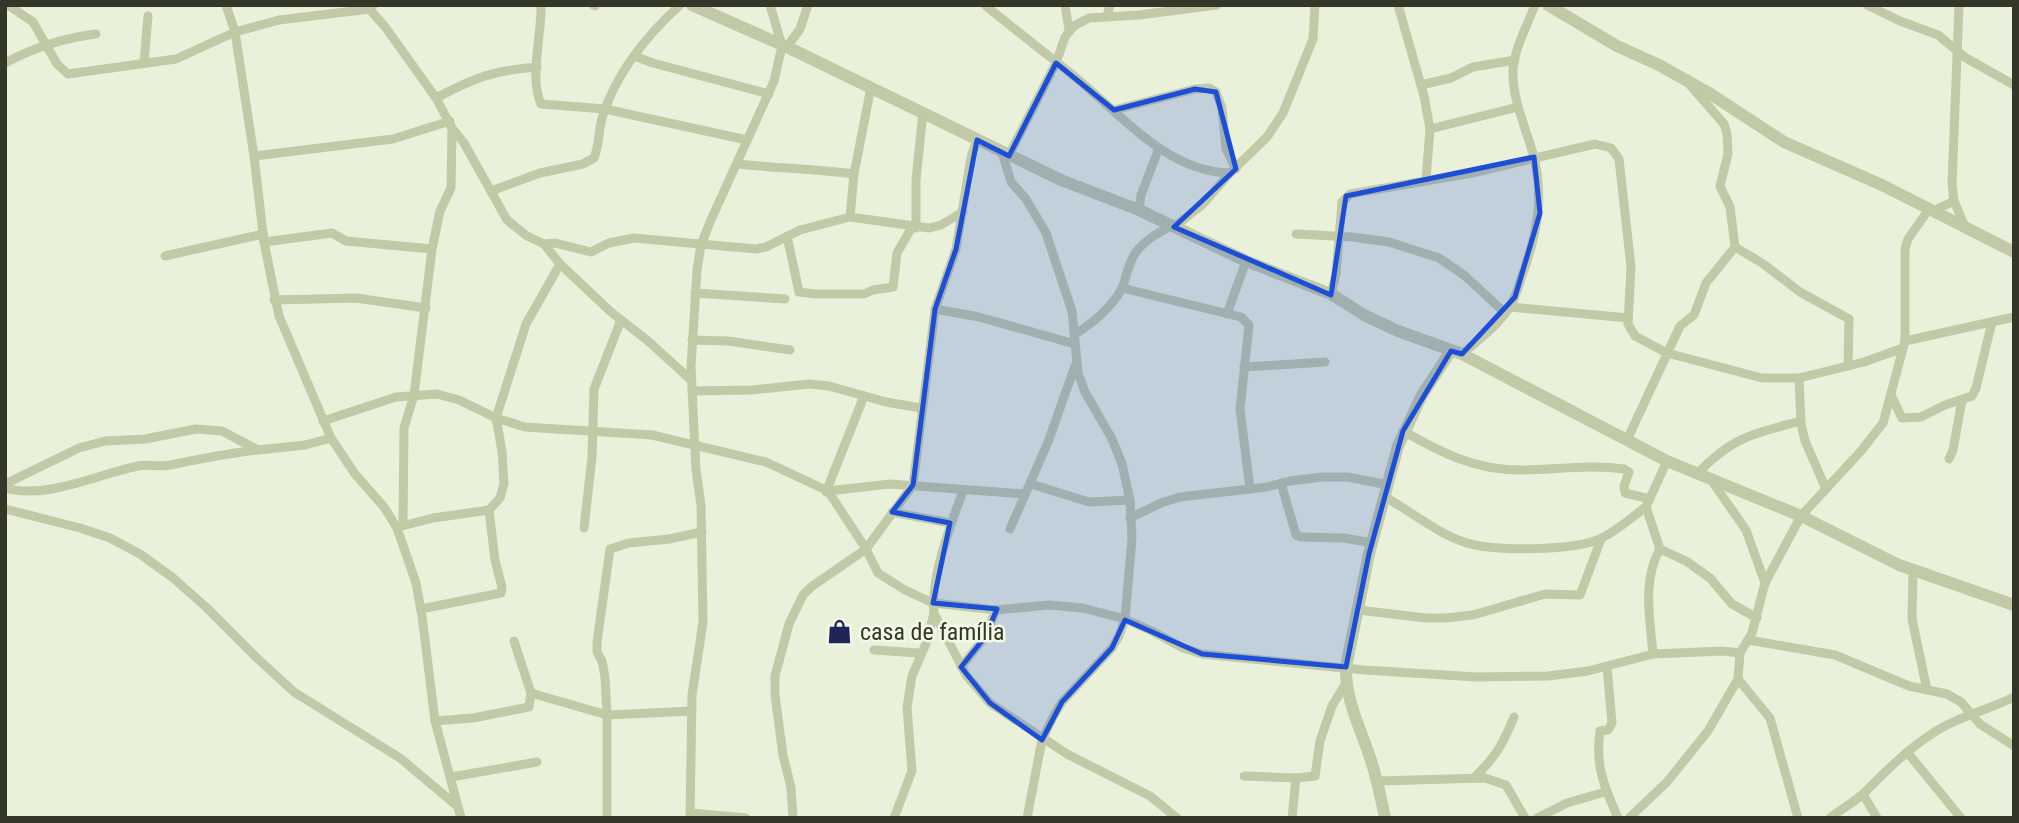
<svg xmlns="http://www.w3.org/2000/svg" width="2019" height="823" viewBox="0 0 2019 823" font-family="'Roboto Condensed',sans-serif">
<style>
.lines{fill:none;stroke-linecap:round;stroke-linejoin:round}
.minor{stroke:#c1c9a7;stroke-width:9}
.tertiary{stroke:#c1c9a7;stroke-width:12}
.marked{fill:#1d4ed8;fill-opacity:0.2;stroke:#1d4ed8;stroke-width:5;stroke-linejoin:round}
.labels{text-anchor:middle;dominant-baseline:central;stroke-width:5;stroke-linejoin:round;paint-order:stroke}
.poi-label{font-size:24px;fill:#343628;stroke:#f3f9e7;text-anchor:start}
</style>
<rect width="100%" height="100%" fill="#eaf1db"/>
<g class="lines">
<g class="minor">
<path d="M8,5L33,22L57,64L68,74L176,59L235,32L279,20L370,9L373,6"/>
<path d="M226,5L235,32L254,156L264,242L279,316L331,438L355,474L384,507L397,528L416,583L422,616L435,721L461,818"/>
<path d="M366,5L386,28L436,98L452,128L464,143L507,220L527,236L544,244L560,264L611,312L647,340L691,380"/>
<path d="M541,5C542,34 529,79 541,104L605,109L747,140"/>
<path d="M593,5L595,6"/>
<path d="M985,5C1014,29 1044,52 1074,76C1120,113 1166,172 1230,173"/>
<path d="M1065,5L1069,30"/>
<path d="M1398,5L1424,96L1430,129L1426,179"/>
<path d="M1867,5L1900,21L1938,35L1966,58L2014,85"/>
<path d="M1959,5L1952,184L1954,201L1965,227"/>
<path d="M1107,16L1110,5"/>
<path d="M787,47L800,29L808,5"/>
<path d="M634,56L653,63L769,94"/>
<path d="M5,63C35,47 62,38 96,34"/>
<path d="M144,63L148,16"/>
<path d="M1421,85L1451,78L1473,67L1515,60"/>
<path d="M436,98C474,78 494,70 537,67"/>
<path d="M1114,110L1195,89L1209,88L1216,92L1222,108L1226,149L1236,169"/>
<path d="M1430,129L1518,107"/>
<path d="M1002,152L1011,182L1026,199L1046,233L1072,311L1078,373L1085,392L1112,439L1122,464L1130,500L1132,538L1125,619L1119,636L1112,648L1062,702L1053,717L1042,740L1027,818"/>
<path d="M1009,155L1056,63L1065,37L1074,26L1089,18L1139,15L1217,5"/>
<path d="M254,156L393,139L450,121"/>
<path d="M737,164C776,168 815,169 854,174"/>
<path d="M491,191L540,173L583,164L594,158C600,144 598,129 603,115C617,72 646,36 680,5"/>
<path d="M1139,210L1141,195L1159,148"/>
<path d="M1933,211L1954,201"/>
<path d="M850,217L854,174L871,87"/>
<path d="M1174,227L1202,205L1230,173L1267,137L1283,113L1313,39L1315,5"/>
<path d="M916,228V180L923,112"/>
<path d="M1296,234L1352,237L1389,242L1439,258L1464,275L1505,313"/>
<path d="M787,236L799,292L815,294H864L873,290L893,287L897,253L912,227"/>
<path d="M264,242L332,233L346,241L432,249"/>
<path d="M544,244L555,243L591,252L609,243L634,238L756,249L766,247L800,230L850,217L929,228L941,225L963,212"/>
<path d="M1735,247L1762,263L1800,292L1849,319L1848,366"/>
<path d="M165,256L263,234"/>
<path d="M1122,288L1241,317L1249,325L1240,409L1250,489"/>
<path d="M695,293L785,299"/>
<path d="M1331,294L1336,274L1342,202L1350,194L1472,173L1595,144L1611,148L1619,159L1631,267L1628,324L1635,336L1667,353L1762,378H1799L1864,362L1903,348"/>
<path d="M274,300L356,298L426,308"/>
<path d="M1510,307L1628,318"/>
<path d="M935,309L979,317L1075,344"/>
<path d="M1227,314L1246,261"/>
<path d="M1075,334C1092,324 1113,306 1122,288C1127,276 1128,263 1136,252C1145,240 1158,233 1171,226"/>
<path d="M692,340L728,341L790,350"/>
<path d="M1905,341L2014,317"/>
<path d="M1462,354C1479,340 1500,324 1511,305C1517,294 1520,281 1524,270C1538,230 1544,196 1533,154C1526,128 1512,99 1513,71C1514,49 1527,26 1535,5"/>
<path d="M1244,367L1325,362"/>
<path d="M1799,378L1801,424L1805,441L1826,489"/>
<path d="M692,391L752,390L809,384L829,386L886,402L921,408"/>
<path d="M1891,395L1902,418L1921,417L1945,405L1972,396L1976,388L1992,322"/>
<path d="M323,421L396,397L437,394L459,400L496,418L525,427L652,435L766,462L828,491L866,549L878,573L905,590L933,603L996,610L1049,605L1083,608L1125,619L1152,631L1183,648L1202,654L1364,670L1477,677L1548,676L1588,671L1653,654L1723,651L1740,653"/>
<path d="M1403,431C1442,453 1475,470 1520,470C1555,470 1588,464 1624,469L1629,472L1624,486L1625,493L1650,499"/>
<path d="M1627,440L1680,326L1694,315L1706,283L1735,247L1730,207L1720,186L1728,154L1727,134L1724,124L1690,85"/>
<path d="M1949,459L1953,450L1962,400"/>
<path d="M1667,461L1646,507L1660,549L1686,561L1710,578L1732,604L1757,618"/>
<path d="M1697,474C1733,436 1753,434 1801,421"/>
<path d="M1711,480L1746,530L1765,583"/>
<path d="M1281,483L1296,535L1301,537L1344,538L1372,543"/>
<path d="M5,484L79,448L105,441L145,439L196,429L222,431L258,450L305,445L331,438"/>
<path d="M1031,484L1089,502L1130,500"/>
<path d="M5,488C46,500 98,474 138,466C149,464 160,467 170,465C199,459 227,454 256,450"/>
<path d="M828,491L890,484L1025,494"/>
<path d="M963,491C951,523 930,579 934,613L966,675L990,703L1067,754L1150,796L1177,818"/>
<path d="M826,492L864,396"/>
<path d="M1385,497C1410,511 1439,534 1464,542C1492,552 1576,551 1602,538C1618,530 1632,517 1646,507"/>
<path d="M5,509L80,528L110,538L140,554L172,577L207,608L258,659L294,692L400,758L456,805"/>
<path d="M892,512L950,523"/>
<path d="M1130,518L1161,503L1180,497L1267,487L1290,481L1322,477H1348L1388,485"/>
<path d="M403,524L404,428L414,395L432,249L440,211L451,188L452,128"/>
<path d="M398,527L433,518L489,510L500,498L504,484L502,451L496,418L526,324L560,264"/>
<path d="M584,528L592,457L594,389L621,320"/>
<path d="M1010,529L1048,442L1075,366"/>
<path d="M1913,570L1912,619L1927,690"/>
<path d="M421,609L501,593L502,587L495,560L489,510"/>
<path d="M1358,610L1426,618H1445L1473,615L1545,594L1580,595L1601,539"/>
<path d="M1748,640L1835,655L1909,686L1947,694L1961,702L1980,724L2014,746"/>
<path d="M874,650L920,653"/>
<path d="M1653,654C1650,620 1642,579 1660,549"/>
<path d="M961,667L985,637L996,610"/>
<path d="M1607,667L1612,723L1608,730L1600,731C1595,766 1604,786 1618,818"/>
<path d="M1738,679L1770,718L1798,818"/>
<path d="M531,693L607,715L692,711"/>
<path d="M435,721L473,718L529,707L531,693L514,641"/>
<path d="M1907,752L1961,818"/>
<path d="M1244,776L1296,778L1315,776L1320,741L1332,706L1346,683"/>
<path d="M451,777L537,762"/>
<path d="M1474,778C1496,756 1502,746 1514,717"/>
<path d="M1377,781L1485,778L1506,785L1525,818"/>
<path d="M1863,794L1877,818"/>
<path d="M691,813L746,818"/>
<path d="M607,818V715L605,677L602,661L597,652V642L610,549L629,543L669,539L702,532"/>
<path d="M690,818L692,695L703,622L701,505L696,470L691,367L697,270L701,245L710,222L774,81L782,46L770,5"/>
<path d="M793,818L791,788L783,755L775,695V676L789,624L803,595L811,587L866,549L913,485L935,309L956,249L971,157L977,140"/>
<path d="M894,818L912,771L907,707L912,676L927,641L934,613"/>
<path d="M1292,818L1296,778"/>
<path d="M1537,818L1567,803L1605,792"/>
<path d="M1629,818L1667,782L1708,731L1738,679L1740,653L1752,633L1765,583L1801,516L1861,451L1883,423L1905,341V249L1908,239L1929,209"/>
<path d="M1830,818C1841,809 1855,802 1865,792C1885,772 1906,751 1930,735C1956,717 1986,711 2014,697"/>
</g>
<g class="tertiary">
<path d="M692,5L787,47L1061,180L1139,210L1246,261L1331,294L1364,315L1398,331L1462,354L1667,461L1801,516L1899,565L2014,605"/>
<path d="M1548,5L1617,46L1659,65L1709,93L1784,142L1882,185L2014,252"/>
<path d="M1385,818C1382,803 1379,789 1375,774C1366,738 1345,705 1346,667L1369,554L1398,446L1422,395L1451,351"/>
</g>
</g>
<path class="marked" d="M1056,63L1114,110L1195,89L1216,92L1236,169L1174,227L1331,295L1346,196L1534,157L1540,213L1515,297L1462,354L1451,351L1403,431L1369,554L1346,667L1202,654L1125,620L1112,648L1062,702L1042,740L990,703L961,667L985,637L997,609L933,603L950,523L892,512L913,485L935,309L956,249L977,140L1009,156Z"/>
<defs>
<symbol id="shop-bare" viewBox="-9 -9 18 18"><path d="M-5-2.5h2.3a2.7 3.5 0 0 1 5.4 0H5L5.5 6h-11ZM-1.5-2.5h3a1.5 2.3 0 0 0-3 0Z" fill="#1e2657" stroke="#f3f9e7" stroke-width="2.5" paint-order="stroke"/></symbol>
</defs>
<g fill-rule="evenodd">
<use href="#shop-bare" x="822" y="614" width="35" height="35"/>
</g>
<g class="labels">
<g class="poi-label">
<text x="860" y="632">casa de família</text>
</g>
</g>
<rect width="2019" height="823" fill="none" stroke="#343628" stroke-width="14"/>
</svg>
